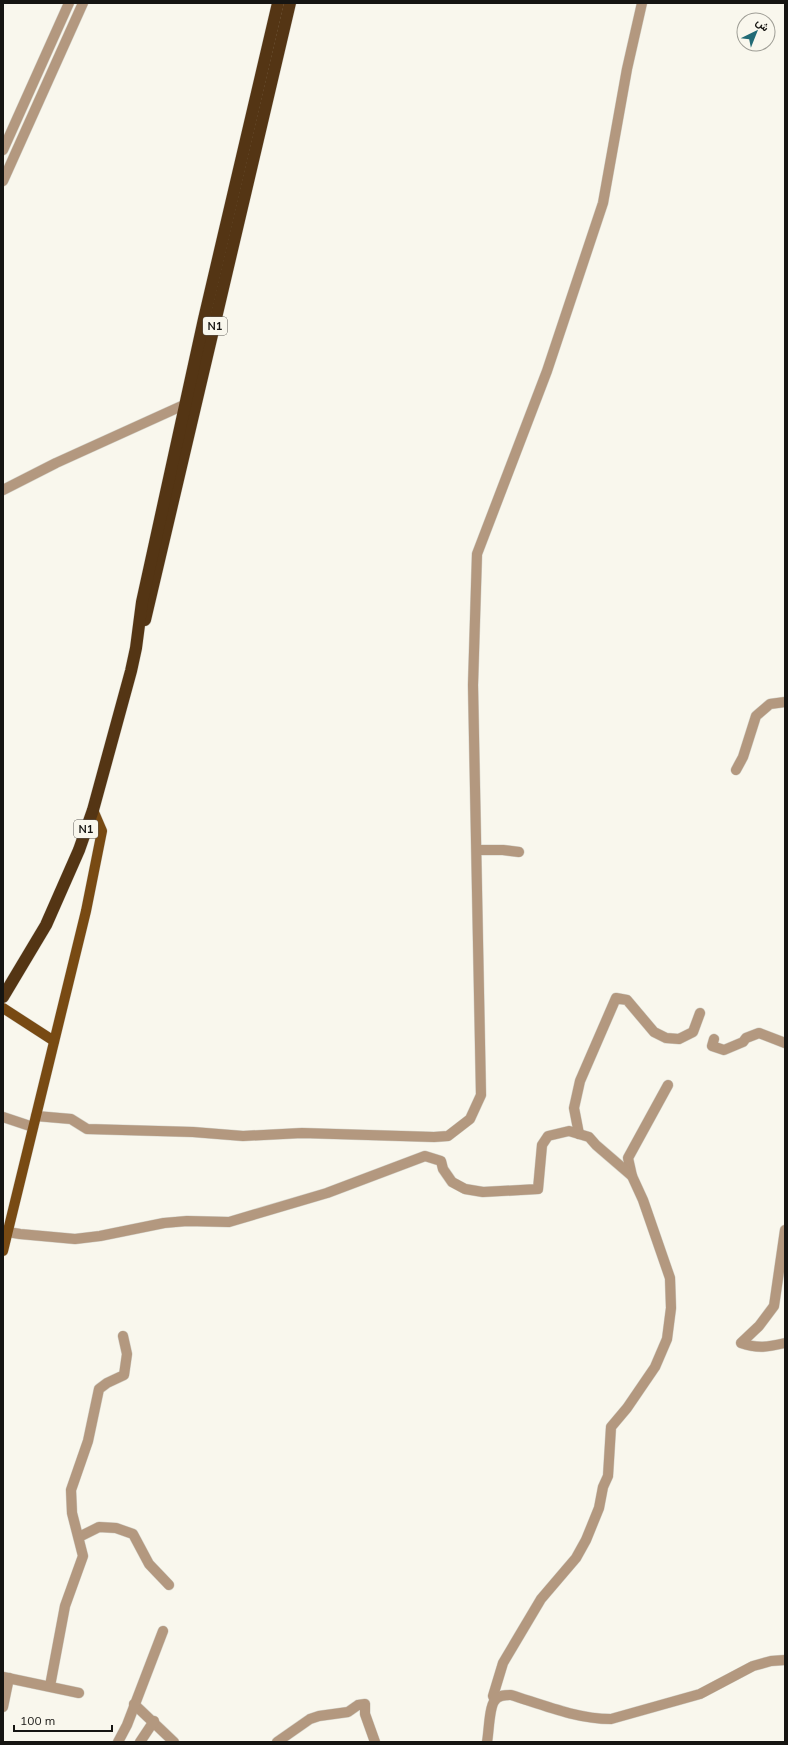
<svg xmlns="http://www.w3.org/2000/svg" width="788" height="1745" viewBox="0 0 788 1745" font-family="Mulish,Vazirmatn,sans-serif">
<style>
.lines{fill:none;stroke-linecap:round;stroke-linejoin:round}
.minor-casing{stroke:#d5d3ca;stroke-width:11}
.major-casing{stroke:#d5d3ca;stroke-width:11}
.highway-casing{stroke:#d5d3ca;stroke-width:13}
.minor{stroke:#b3987f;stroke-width:10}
.major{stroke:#784a13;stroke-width:10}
.highway{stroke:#543514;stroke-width:12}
.labels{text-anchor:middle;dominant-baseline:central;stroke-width:4;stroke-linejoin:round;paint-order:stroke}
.shield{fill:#f9f7ed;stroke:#5a5954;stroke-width:1}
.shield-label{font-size:11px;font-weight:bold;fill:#161512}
</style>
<rect width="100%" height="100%" fill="#f9f7ed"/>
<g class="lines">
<defs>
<g id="minor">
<path d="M3,150L69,3"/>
<path d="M3,181L83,3"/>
<path d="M3,490L56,463L186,404"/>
<path d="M736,770L743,757L756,716L770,704L785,702"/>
<path d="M477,850H503L519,852"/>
<path d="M714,1039L712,1046L724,1050L743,1042L746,1038L759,1033L785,1043"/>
<path d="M36,1116L71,1119L87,1129L193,1132L243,1136L302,1133L434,1137L448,1136L470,1119L481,1095L473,685L477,554L547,371L603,203L627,69L642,3"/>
<path d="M3,1117L33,1127"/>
<path d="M579,1134L574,1108L580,1081L616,998L627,1000L654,1032L666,1038L679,1039L693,1032L700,1013"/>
<path d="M632,1176L628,1158L668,1085"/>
<path d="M785,1230L774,1306L759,1326L741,1343C758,1349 768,1347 785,1343"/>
<path d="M8,1232L20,1234L75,1239L100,1236L164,1223L187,1221L229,1222L327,1193L425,1156L441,1161L443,1169L452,1182L465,1189L483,1192L538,1189L542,1145L548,1136L569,1131L589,1137L596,1145L632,1176L643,1200L670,1278L671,1308L667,1339L655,1367L627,1408L611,1427L608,1476L603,1487L599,1508L586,1540L576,1558L541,1599L503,1663L493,1696L495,1700"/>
<path d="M79,1537L99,1527L116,1528L133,1534L149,1564L169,1585"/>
<path d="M3,1677L79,1693"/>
<path d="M50,1686L65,1606L83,1556L72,1513L71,1490L88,1441L99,1389L107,1383L124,1375L127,1354L123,1336"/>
<path d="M134,1704L174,1742"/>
<path d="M3,1707L9,1678"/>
<path d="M118,1742L127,1725L163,1631"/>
<path d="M140,1742L154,1721"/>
<path d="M277,1742L310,1719L319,1716L348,1712L358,1705L365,1704V1714L375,1742"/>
<path d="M487,1742C489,1732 489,1707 495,1700C499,1695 505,1695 511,1695C543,1705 577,1719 611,1719L700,1694L753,1666L771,1661L785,1660"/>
</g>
<g id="major">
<path d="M3,1008L54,1041"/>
<path d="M3,1251L86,911L102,831L93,810"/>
</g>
<g id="highway">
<path d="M145,620L290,3"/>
<path d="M3,997L46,925L79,850L93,810L131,671L136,648L142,602L204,319L278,3"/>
</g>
</defs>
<use href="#minor" class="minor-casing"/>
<use href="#major" class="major-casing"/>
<use href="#highway" class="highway-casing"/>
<use href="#minor" class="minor"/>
<use href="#major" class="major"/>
<use href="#highway" class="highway"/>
</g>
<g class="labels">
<g class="shield">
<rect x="203" y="317" width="24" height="18" rx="3"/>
<rect x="74" y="820" width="24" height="18" rx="3"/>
</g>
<g class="shield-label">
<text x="215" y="326">N1</text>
<text x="86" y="829">N1</text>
</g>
</g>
<rect width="788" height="1745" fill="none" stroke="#161512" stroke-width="8"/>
<g transform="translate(756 32) rotate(43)"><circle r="19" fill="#f9f7ed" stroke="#9e9d95"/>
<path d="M0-3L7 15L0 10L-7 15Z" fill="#226b76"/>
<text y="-6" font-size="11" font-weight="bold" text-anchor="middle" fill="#161512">ش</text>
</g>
<path d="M14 1725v6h98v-6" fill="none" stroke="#161512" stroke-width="2"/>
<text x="20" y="1725" font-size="12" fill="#161512" stroke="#f9f7ed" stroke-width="3" paint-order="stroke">100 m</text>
</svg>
